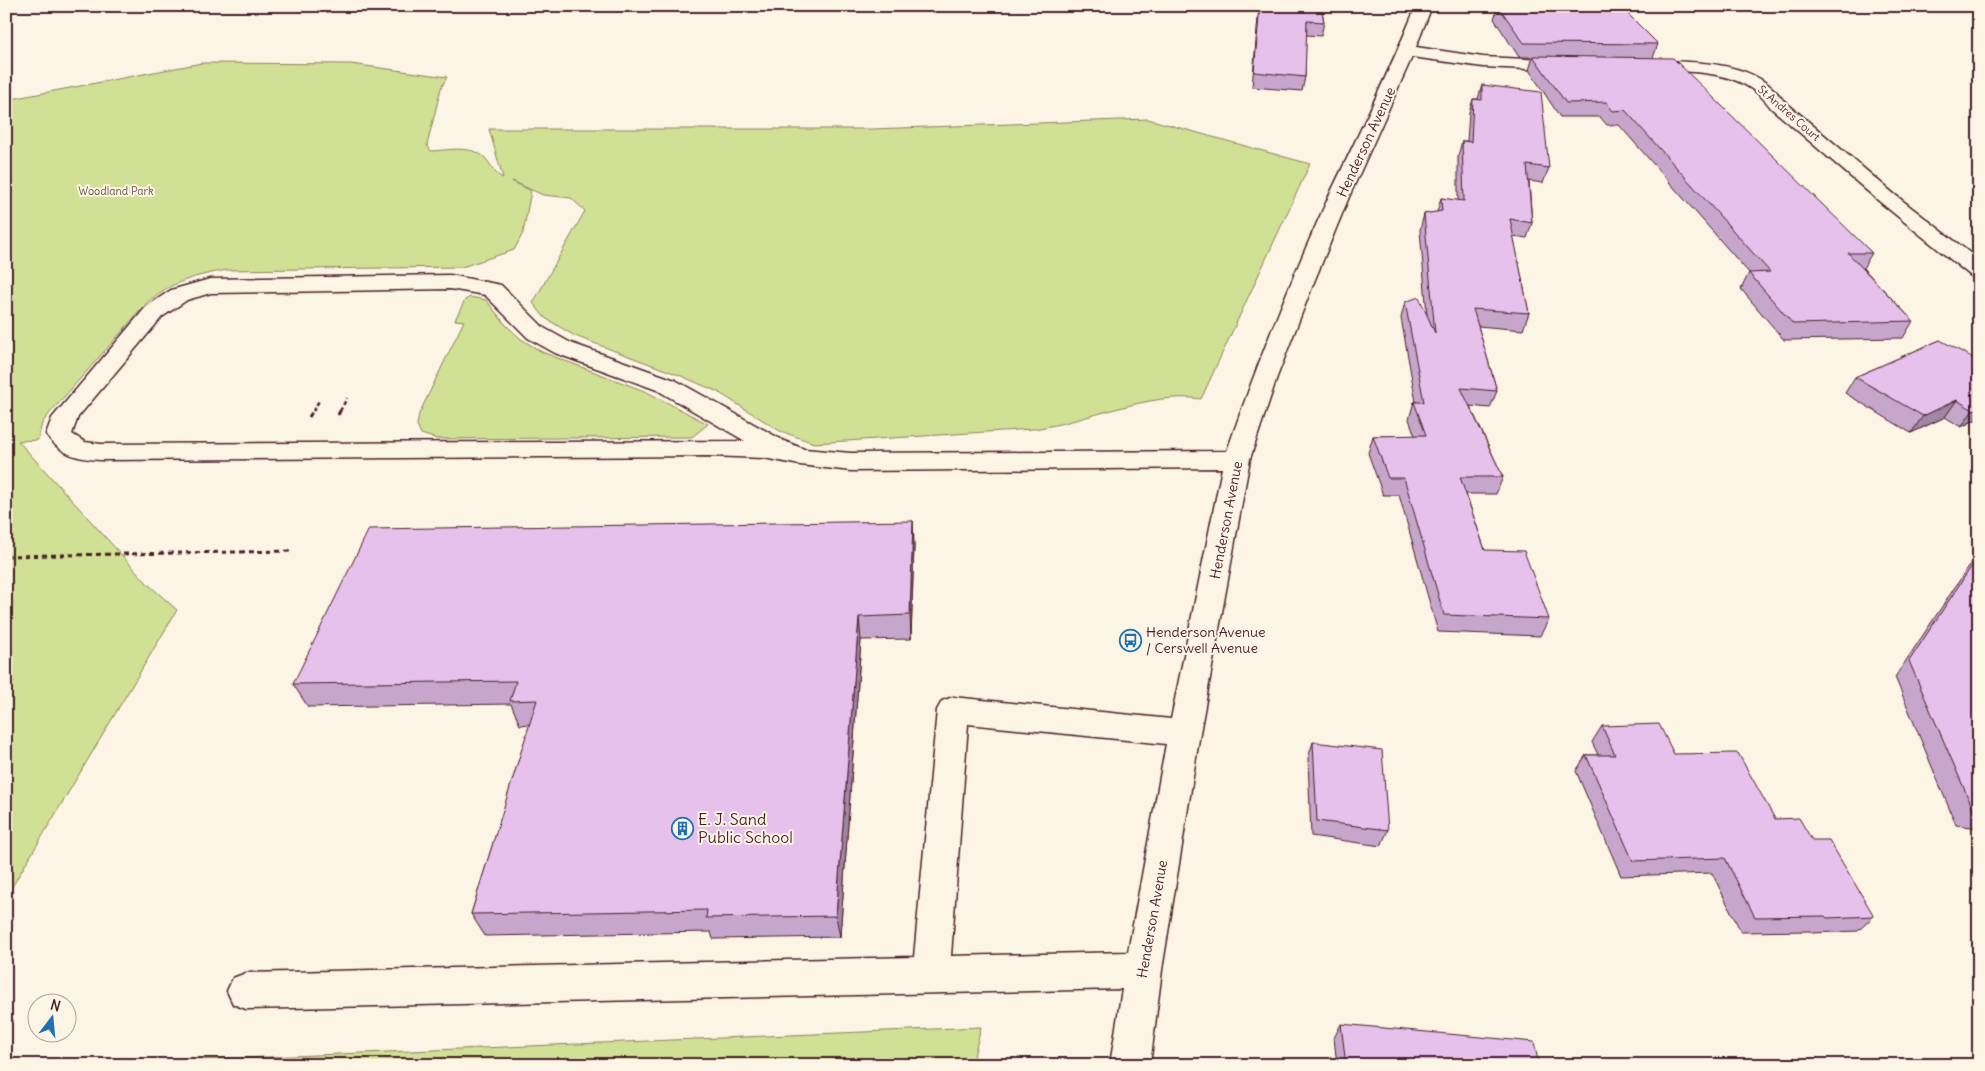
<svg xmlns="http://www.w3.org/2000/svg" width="1985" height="1071" viewBox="0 0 1985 1071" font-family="Delius,sans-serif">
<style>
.green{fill:#d0e094;stroke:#8d8060}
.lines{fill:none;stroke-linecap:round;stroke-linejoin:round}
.minor-casing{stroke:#4a1f2b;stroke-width:3}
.path-far1{stroke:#4a1f2b;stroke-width:2.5;stroke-dasharray:4 3;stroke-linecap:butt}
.path{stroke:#4a1f2b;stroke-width:3;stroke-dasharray:5 4;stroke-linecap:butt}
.minor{fill:#fcf5e5;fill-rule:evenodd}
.wall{fill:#c6a6cb;stroke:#4a1f2b}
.shaded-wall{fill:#a187a5;stroke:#4a1f2b}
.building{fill:#e6c1ec;stroke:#4a1f2b}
.labels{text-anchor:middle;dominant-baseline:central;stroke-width:4;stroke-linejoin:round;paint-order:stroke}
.far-street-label{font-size:11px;fill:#4a1f2b;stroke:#fcf5e5}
.far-park-label{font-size:11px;fill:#6c4f45;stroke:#fcf5e5}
.street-label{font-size:14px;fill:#4a1f2b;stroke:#fcf5e5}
.poi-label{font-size:14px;fill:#4a1f2b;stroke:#fcf5e5;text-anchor:start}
.near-poi-label{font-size:16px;fill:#4a1f2b;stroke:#fcf5e5;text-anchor:start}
</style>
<rect width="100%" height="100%" fill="#fcf5e5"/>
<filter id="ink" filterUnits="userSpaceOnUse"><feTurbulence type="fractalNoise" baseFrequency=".02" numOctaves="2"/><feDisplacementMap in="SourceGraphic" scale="10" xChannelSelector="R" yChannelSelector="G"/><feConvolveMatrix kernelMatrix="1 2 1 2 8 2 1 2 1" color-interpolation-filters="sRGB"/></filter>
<g filter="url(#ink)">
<g class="green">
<path d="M202,63L351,64L447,77L441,88L427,145L431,151C448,150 473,145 485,158C492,165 494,174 503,178L489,129H872L1148,119L1310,164L1201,399C1149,391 1087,422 1033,429L814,443L780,431L718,392L679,375L575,336L545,318L533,303L585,211L571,198L543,195L512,181L531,191L523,233L514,250L462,267L227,270C198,275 169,282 147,303L49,414L42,423L38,440L18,441L148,584L177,610L6,897V100Z"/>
<path d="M470,297L486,300L506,325L521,339L542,352L647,392L708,424L692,437L437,439L421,434L417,425L419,414L464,321L455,320L465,300Z"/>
<path d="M981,1027L972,1065H78Z"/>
</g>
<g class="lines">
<defs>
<g id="minor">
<path d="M1416,6H1432L1416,47L1483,57L1566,61L1572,62L1574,66L1572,70L1566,71L1483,67L1412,57L1349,197L1314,282L1277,377L1250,459L1200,733L1162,970L1150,1065H1110L1122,989L246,1009L233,1004L227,991L233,978L246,973L914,957L937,710L942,701L953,697L1171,719L1222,468L851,471L800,465L764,458L709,456L101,460C78,459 59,454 46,434L52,418L146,307L171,290L210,279L450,275L501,285L544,328L571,343L675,380L784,441L804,449L851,453L1227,451C1257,364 1291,279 1329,196C1359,133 1390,71 1416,6ZM450,289L485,295L528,338L555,353L657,390L745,441L101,444L85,442L72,434L78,417L162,317L187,300L211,293ZM968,724L1166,744L1128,952L951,956Z"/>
<path d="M1644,61C1690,62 1754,58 1783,100L1894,194L1979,260V277L1971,276L1880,202L1771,108C1748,75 1709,72 1673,71C1661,71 1649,72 1638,70L1636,66L1638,62Z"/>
</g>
</defs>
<use href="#minor" class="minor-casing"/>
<g class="path-far1">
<path d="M313,411L320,399"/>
<path d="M340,411L347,398"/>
</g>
<g class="path">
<path d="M338,415L341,409"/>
<path d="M309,417L314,409"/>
<path d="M6,556L293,551"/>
</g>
<use href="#minor" class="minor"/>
</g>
<g class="wall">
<path d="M1259,6H1321L1324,22L1321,36L1306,35L1305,77L1302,91L1252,87Z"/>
<path d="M1498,6H1620L1658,44L1653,58L1872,253L1863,268L1913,321L1903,338L1784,340L1741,289L1749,273L1619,125H1607L1600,117H1560L1529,70L1533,57H1519L1494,19Z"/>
<path d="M1482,85L1549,168L1543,183L1529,181L1532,223L1527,238L1513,236L1529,313L1523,330L1478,326L1497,391L1490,408L1470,406L1503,477L1496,494H1466L1485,550L1549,619L1540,636L1438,632L1399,495H1383L1368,453L1373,436H1415L1409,419L1414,402H1416L1401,318L1405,302L1427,315L1420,230L1424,214L1437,212L1441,198L1458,201V156L1462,141H1467L1469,113L1473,99H1478Z"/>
<path d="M1940,340L1979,418L1961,427L1945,417L1911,433L1845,393L1855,377Z"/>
<path d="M913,521L914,545L911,639L861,640L840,937L713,939L711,932L485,936L471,914L530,724L520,725L511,704L308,707L293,684Z"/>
<path d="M1979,551V828L1956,825L1895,677Z"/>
<path d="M1602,726L1674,754L1775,819L1812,840L1874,916L1858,931L1812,933L1810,931L1741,932L1712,873L1621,876L1576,771L1586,755H1598L1592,742Z"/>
<path d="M1313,742L1388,830L1381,846L1311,836L1308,758Z"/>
<path d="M1341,1024L1539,1065H1337L1334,1038Z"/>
</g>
<g class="shaded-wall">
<path d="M1957,400L1945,417L1911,433L1923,416Z"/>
<path d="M1979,408V418L1961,427L1973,410Z"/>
<path d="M913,521L914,545L911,639L910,615Z"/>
<path d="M859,617L861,640L840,937L836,916Z"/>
</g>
<g class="building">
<path d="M1260,6H1321L1324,22L1307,21L1305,77L1254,72Z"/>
<path d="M1498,6H1620L1658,44L1524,43Z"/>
<path d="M1533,56L1673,58L1872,253H1848L1913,321L1793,324L1749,273L1770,272L1625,110L1613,111L1606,102L1566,103Z"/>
<path d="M1482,85L1541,92L1549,168L1527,165L1532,223L1510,219L1529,313L1473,309L1497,391L1461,388L1503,477H1460L1485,550L1524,551L1549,619L1444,615L1404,478H1388L1373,436L1426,435L1414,402H1424L1405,302L1419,297L1435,333L1424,214L1442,211L1441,198L1464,201L1462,141L1471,142L1473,99L1482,100Z"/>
<path d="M1940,340L1979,361V408L1973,410L1957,400L1923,416L1855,377Z"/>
<path d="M913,521L910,615L859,617L836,916L706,918L707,910L471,914L537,700L510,701L516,681L293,684L369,529Z"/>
<path d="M1979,555L1978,622L1979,810L1973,809L1909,661Z"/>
<path d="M1659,724L1674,754L1738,753L1775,819L1799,818L1812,840H1829L1874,916L1827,918L1825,916L1755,917L1725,858L1633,861L1586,755H1615L1602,726Z"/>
<path d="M1313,742L1382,750L1388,830L1317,821Z"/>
<path d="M1341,1024L1534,1042L1539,1065H1346Z"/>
</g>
</g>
<defs>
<symbol id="bus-ring" viewBox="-11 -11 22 22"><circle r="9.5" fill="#fcf5e5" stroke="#1f6fb2" stroke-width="1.5"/><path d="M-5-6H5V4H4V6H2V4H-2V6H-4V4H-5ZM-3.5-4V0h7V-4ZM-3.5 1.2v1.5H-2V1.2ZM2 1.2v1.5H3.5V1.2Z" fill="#1f6fb2"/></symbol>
<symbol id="building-ring" viewBox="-11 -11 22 22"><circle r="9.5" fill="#fcf5e5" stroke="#1f6fb2" stroke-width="1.5"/><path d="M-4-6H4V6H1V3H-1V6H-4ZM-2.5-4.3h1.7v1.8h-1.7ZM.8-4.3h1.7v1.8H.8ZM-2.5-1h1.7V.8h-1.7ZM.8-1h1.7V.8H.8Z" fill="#1f6fb2"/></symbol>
</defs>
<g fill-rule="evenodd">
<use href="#bus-ring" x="1118" y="628" width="25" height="25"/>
<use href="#building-ring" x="670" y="816" width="25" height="25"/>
</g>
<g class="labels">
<g class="far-street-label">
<text transform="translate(1789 113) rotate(41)">St Andres Court</text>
</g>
<g class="far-park-label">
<text x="116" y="191">Woodland Park</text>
</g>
<g class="street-label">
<text transform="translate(1366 142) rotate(-65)">Henderson Avenue</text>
<text transform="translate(1226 520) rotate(-79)">Henderson Avenue</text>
<text transform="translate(1152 919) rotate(-80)">Henderson Avenue</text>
</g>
<g class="poi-label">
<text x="1146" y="632">Henderson Avenue<tspan x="1146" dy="16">/ Cerswell Avenue</tspan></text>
</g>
<g class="near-poi-label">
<text x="698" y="819">E. J. Sand<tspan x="698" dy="18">Public School</tspan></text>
</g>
</g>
<rect width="1985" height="1071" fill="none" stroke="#fcf5e5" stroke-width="25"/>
<rect x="12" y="12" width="1960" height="1046" fill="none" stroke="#4a1f2b" stroke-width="2" filter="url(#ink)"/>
<g transform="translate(52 1018) rotate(16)"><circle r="24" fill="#fcf5e5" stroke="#b59f9b"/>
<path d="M0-4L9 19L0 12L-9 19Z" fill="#1f6fb2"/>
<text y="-8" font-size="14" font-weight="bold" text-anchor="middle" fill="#4a1f2b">N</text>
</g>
</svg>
